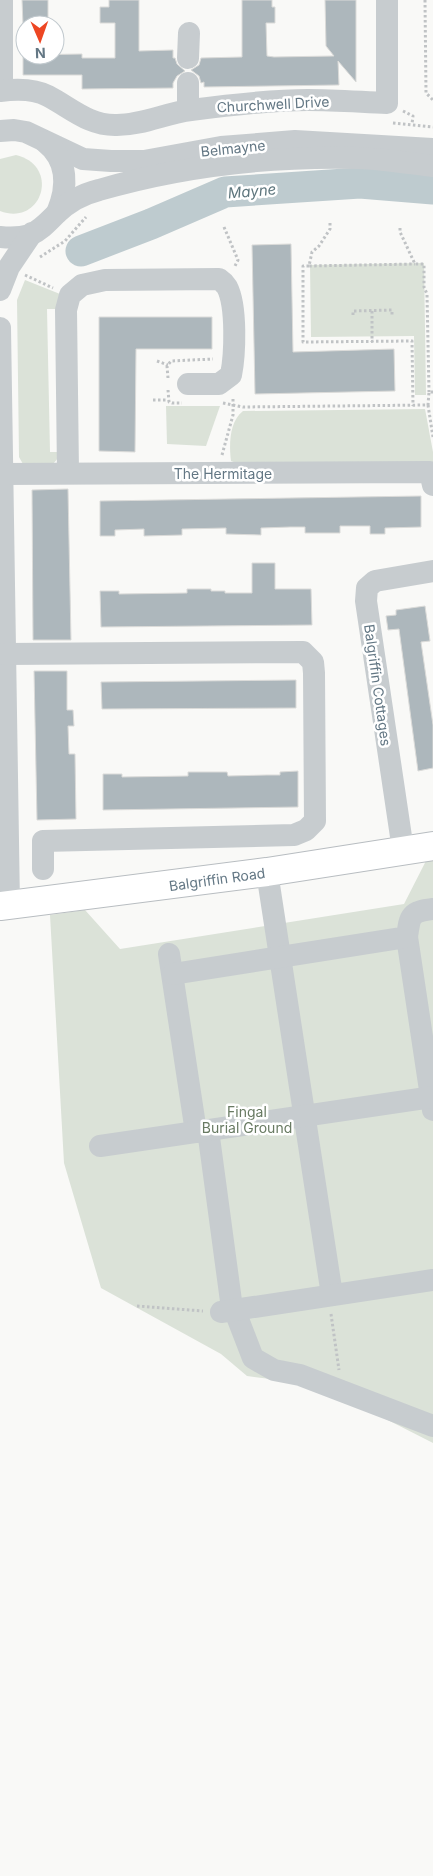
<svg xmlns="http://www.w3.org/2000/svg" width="433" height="1876" viewBox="0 0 433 1876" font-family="Inter,sans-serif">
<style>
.green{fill:#dbe2d8}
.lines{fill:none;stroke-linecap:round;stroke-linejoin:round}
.river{stroke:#becbcf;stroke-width:31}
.building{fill:#adb7bc;stroke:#dbdbd9}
.major-casing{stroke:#b8bdc1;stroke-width:30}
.path{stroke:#c0c3c5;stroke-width:3;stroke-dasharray:2.5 2.5;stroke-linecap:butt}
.minor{stroke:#c7cccf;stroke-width:22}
.major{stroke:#fff;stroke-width:28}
.labels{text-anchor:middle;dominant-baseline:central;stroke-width:5;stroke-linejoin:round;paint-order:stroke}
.street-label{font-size:14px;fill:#637784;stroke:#fff}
.park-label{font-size:14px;fill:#687a62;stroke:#fff}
.water-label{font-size:15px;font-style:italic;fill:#5e767d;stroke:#fff}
</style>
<rect width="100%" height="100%" fill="#f9f9f7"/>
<g class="green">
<path d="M16,155C61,166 42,227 0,211V159Z"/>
<path d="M424,263L426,395H415L414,336L311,337L310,265Z"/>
<path d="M25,280L65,296L60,309H47L50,452H63L53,464H23L19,457L17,300Z"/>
<path d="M166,406H220L206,446L167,444Z"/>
<path d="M425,409L433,452V462L239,464L231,461C229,445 229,422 243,411Z"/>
<path d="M433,852V1443L319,1385L247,1376L221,1354L101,1288L64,1163L50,915L85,910L120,949L404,904L430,853Z"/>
</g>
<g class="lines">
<path class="river" d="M81,251L151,224L225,192L360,183L433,189"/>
</g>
<g class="building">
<path d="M22,0H48V25H23Z"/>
<path d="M109,0H139V51L173,50V58H175L177,64L185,71L177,76L173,83V88L82,89V75H23V55L82,54V58H115V23H100V7H109Z"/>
<path d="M242,0H272V7H275V23H266L267,56L274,57L334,56L326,46L325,0H356V82L338,61L339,85L204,87V82L201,83L199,76L191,70L199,65L201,58L242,57Z"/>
<path d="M291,244L293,352L394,349L395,391L255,394L252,245Z"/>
<path d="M99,317H212V349H136L135,452L99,451Z"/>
<path d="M68,489L71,640H33L32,490Z"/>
<path d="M421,496V527L385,528V534H370V526H340V533H305V527H290L261,528V535L226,534V528L182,529V535L144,536V529L115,530V536H100V501Z"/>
<path d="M252,563H275V589H311L312,625L101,627L100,591H119V594L187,593V589H211V591H225V593H252Z"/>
<path d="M425,606L430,641L421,642L433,725V768L418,771L399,629L388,630L386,616L396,615V610Z"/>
<path d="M34,671H67V710H73L74,726H68L69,754H75L76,819L37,820Z"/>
<path d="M296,680V708L102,709L101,682Z"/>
<path d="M298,771V807L103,810V774H122V777L188,776V772H227L228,776L267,775H280V772Z"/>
</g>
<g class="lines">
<defs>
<path id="major" d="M0,906L267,872L433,846"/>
</defs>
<use href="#major" class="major-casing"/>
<g class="path">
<path d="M425,0L426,93L433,100"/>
<path d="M403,111L413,116L412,124"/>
<path d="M393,123L433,127"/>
<path d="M330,223V229L319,246L312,252L309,266L415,264"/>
<path d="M224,227L238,260L234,268"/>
<path d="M400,228V232L415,264H424V287L427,294L429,392"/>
<path d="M40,257L65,241L86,217"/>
<path d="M309,266H303V342L412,341L413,406"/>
<path d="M25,275L53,288"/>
<path d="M372,311V342"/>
<path d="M353,315V311L392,310V315"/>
<path d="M157,361L168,365"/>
<path d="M168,378L167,366L171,361L213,359"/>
<path d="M168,390L169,402L172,403H182"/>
<path d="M153,400H168"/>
<path d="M223,403L243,407L428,405L429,392H433"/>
<path d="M428,405L433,437"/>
<path d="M222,455L233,415V398"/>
<path d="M137,1306L203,1311"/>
<path d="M331,1314L339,1370"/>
</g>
<g class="minor">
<path d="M2,0V90"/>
<path d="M188,58L189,33"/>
<path d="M0,91C15,89 35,89 48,96C71,108 89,126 117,125C143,125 166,113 191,110C229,105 269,100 308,100C334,100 361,102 387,103V0"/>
<path d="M188,110V83"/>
<path d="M0,131L14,130L26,132L83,159L111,161H144L221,147L295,141L433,149"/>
<path d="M45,142C69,161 68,187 57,213"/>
<path d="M0,237C10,238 20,238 30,235C41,230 48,222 56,214C68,202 83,194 99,190C182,166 271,156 358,158C383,159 408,163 433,166"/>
<path d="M0,290L9,267L32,233"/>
<path d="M0,328L9,905"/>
<path d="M68,473L66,310L70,295L82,285L105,280L219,279C222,281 225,284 227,287C237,306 235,355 231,375L219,384H188"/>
<path d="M2,474L430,472L433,485"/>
<path d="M5,654L303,652L313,662L314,673L315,821L306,830L294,835L43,841V869"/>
<path d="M403,850L366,601L367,588L375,581L433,571"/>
<path d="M267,872L332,1295"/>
<path d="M407,937L433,1110"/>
<path d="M169,954L196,1132"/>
<path d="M173,974L407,937C410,915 410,912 433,909"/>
<path d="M208,1130L231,1301L253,1358L274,1370L300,1375L433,1426"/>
<path d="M100,1146L433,1097"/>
<path d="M221,1312L433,1280"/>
</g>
<use href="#major" class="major"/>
</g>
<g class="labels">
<g class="street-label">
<text transform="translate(273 104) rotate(-3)">Churchwell Drive</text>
<text transform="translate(233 148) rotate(-6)">Belmayne</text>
<text x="223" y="473">The Hermitage</text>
<text transform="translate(378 685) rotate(82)">Balgriffin Cottages</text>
<text transform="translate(217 879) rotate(-8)">Balgriffin Road</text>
</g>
<g class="park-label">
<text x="247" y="1111">Fingal<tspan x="247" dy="16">Burial Ground</tspan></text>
</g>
<g class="water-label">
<text transform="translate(252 191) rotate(-5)">Mayne</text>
</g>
</g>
<g transform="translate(40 40) rotate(178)"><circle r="24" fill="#ffffff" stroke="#c1c9ce"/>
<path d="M0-4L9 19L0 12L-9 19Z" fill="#ed4623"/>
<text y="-8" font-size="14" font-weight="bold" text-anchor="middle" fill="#637784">N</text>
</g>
</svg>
